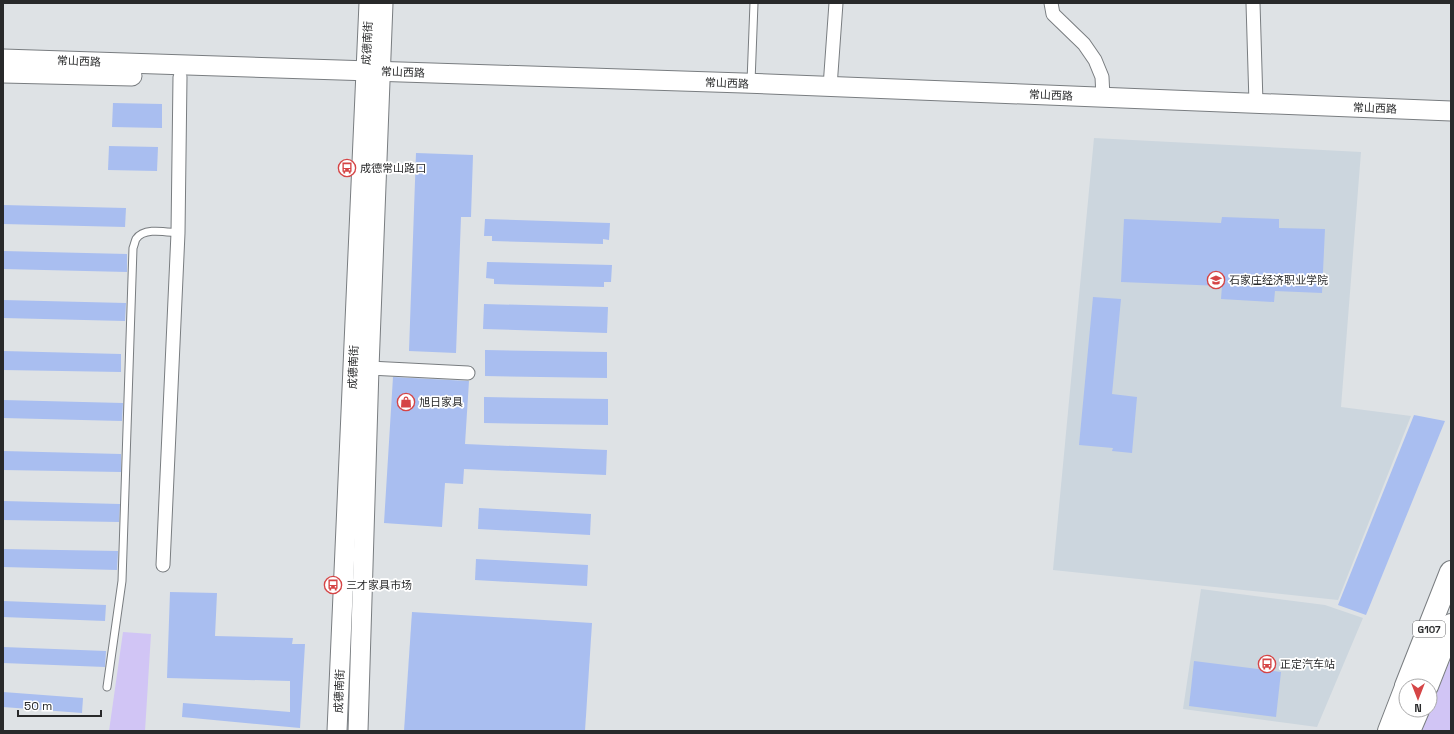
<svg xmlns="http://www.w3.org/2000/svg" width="1454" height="734" viewBox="0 0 1454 734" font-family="'Space Grotesk','Noto Sans SC',sans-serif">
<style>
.built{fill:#ccd6de}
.green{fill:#d1c5f5}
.building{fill:#a9bef0}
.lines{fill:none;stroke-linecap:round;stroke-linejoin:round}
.lane-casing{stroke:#797d80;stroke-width:9}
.street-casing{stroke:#797d80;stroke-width:15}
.secondary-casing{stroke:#797d80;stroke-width:21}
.highway-casing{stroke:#797d80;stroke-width:24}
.lane{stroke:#fff;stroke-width:7}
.street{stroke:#fff;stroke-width:13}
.secondary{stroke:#fff;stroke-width:19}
.highway{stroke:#fff;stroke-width:22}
.labels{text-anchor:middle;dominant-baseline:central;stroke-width:3.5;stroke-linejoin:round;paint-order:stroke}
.shield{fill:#fff;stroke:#68696a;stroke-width:1}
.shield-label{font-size:10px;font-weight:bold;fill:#28292a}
.street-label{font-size:11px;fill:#28292a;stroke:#fff}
.poi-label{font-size:11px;fill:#28292a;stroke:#fff;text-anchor:start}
</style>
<rect width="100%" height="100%" fill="#dee2e5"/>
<g class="built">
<path d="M1094,138L1361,152L1341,407L1411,416L1338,600L1053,570Z"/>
<path d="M1201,589L1325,605L1363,618L1317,727L1183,709Z"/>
</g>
<g class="green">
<path d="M123,632L151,634L145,731H109Z"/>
<path d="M1451,658V731H1421Z"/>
</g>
<g class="building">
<path d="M113,103L162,104V128L112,127Z"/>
<path d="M109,146L158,147L157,171L108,170Z"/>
<path d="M416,153L473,155L471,217H461L456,353L409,351Z"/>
<path d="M3,205L126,208L125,227L3,224Z"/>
<path d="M1222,217L1279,219V228L1325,229L1322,293L1275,291L1274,302L1221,299L1222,286L1121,282L1124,219L1221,223Z"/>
<path d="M485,219L610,223L609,240L603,239V244L492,241V236H484Z"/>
<path d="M3,251L127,254V272L3,269Z"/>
<path d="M487,262L612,265L611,282H604V287L494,284V279L486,278Z"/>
<path d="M1093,297L1121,299L1112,394L1137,397L1132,453L1112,451L1113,448L1079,445Z"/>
<path d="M3,300L126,303L125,321L3,318Z"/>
<path d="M484,304L608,307L607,333L483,329Z"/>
<path d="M485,350L607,352V378L485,376Z"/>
<path d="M3,351L121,354V372L3,370Z"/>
<path d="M393,377L469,381L465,444L607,450L606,475L464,469L463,484L445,483L442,527L384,523Z"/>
<path d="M484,397L608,399V425L484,423Z"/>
<path d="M3,400L123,403L122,421L3,418Z"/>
<path d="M1414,415L1445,421L1366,615L1338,605Z"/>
<path d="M3,451L121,454V472L3,470Z"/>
<path d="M3,501L120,504L119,522L3,520Z"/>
<path d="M479,508L591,514L590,535L478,529Z"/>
<path d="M3,549L118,551L117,570L3,567Z"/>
<path d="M476,559L588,565L587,586L475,580Z"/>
<path d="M170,592L217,593L215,636L293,638L292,644H305L300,728L182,717L183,703L290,712V681L167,678Z"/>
<path d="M3,601L106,605L105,621L3,617Z"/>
<path d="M412,612L592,623L585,731H404Z"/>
<path d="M3,647L106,651L105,667L3,663Z"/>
<path d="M1194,661L1281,672L1276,717L1189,706Z"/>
<path d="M3,692L83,698L82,713L3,707Z"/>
</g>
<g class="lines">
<defs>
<g id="lane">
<path d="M751,82L754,3"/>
<path d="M107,687L122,581L133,248C134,246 135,241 136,239C144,227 166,232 178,233"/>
</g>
<g id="street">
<path d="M1051,3L1053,14L1084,44L1095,60L1102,77L1103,97"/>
<path d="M1253,3L1256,103"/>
<path d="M830,87L836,3"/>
<path d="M369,368L468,373"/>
<path d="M163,565L178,233L180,77"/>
</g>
<g id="secondary">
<path d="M3,59L743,83L1451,111"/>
<path d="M3,73L132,76"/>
<path d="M337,731L369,3"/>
<path d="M358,731L369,368L383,3"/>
</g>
<g id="highway">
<path d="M1406,686L1451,572"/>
<path d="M1427,686L1451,625"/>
<path d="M1389,731L1406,687"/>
<path d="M1409,731L1418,710"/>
</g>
</defs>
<use href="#lane" class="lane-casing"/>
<use href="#street" class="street-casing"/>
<use href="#secondary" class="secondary-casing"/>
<use href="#highway" class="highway-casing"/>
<use href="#lane" class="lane"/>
<use href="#street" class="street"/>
<use href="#secondary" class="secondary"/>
<use href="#highway" class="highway"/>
</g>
<defs>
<symbol id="bus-ring" viewBox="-11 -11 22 22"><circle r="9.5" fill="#fff" stroke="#d54546" stroke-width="1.5"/><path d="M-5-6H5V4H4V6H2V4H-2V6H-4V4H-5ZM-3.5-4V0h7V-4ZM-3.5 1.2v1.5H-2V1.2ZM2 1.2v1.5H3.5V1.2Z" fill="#d54546"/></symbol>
<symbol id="university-ring" viewBox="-11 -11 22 22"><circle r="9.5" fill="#fff" stroke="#d54546" stroke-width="1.5"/><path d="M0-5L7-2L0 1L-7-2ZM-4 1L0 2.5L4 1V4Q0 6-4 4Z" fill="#d54546"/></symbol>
<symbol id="shop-ring" viewBox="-11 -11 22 22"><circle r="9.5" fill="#fff" stroke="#d54546" stroke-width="1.5"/><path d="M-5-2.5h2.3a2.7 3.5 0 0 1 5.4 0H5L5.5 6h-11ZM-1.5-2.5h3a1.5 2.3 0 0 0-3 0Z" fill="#d54546"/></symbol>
</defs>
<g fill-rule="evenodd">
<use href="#bus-ring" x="337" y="158" width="20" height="20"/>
<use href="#university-ring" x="1206" y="270" width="20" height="20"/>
<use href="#shop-ring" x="396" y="392" width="20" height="20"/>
<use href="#bus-ring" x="323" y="575" width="20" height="20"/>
<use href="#bus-ring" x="1257" y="654" width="20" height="20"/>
</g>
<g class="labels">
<rect class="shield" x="1413" y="621" width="32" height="16" rx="3"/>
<g class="shield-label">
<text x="1429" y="629">G107</text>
</g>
<g class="street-label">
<text transform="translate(367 43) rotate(-87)">成德南街</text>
<text transform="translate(79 61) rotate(2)">常山西路</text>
<text transform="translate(403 72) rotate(2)">常山西路</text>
<text transform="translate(727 83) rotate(2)">常山西路</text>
<text transform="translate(1051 95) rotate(2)">常山西路</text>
<text transform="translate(1375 108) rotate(2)">常山西路</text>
<text transform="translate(353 367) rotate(-88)">成德南街</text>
<text transform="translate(339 691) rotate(-88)">成德南街</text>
</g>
<g class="poi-label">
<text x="360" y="168">成德常山路口</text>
<text x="1229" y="280">石家庄经济职业学院</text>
<text x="419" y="402">旭日家具</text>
<text x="346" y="585">三才家具市场</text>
<text x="1280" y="664">正定汽车站</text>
</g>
</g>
<rect width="1454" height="734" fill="none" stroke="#28292a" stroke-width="8"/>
<g transform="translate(1418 698) rotate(180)"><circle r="19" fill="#ffffff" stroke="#a9a9aa"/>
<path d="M0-3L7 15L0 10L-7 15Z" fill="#d54546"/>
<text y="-6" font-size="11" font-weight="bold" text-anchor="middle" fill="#28292a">N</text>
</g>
<path d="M18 710v6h83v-6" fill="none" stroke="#28292a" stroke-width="2"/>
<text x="24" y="710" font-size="12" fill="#28292a" stroke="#ffffff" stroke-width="3" paint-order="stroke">50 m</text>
</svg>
